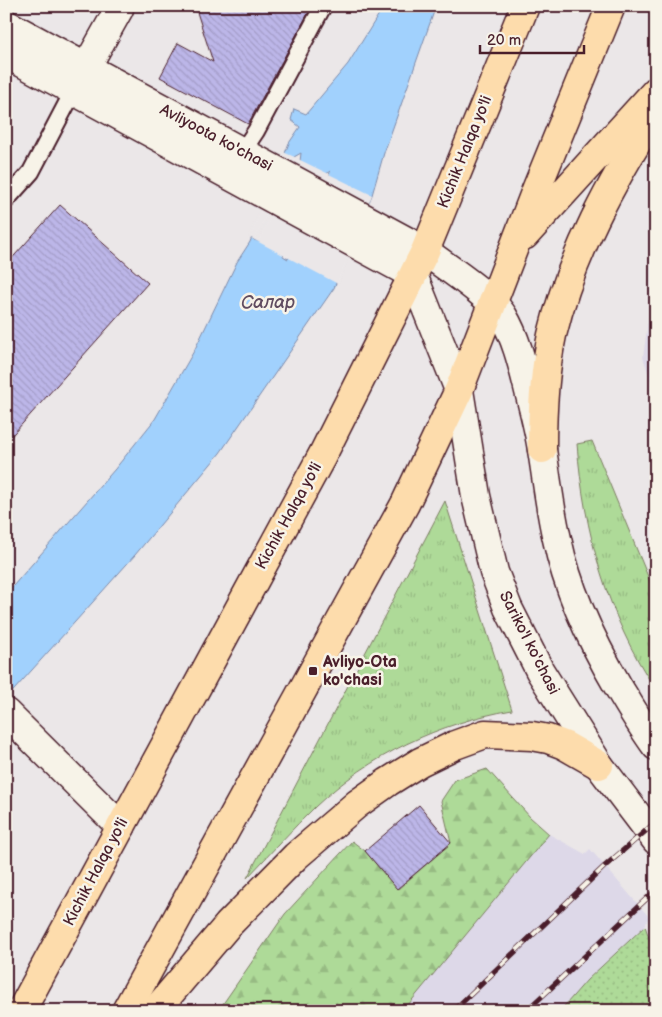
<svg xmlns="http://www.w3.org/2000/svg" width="662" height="1017" viewBox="0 0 662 1017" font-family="'Balsamiq Sans',sans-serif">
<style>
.built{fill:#ddd8e8}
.grass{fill:url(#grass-tufts);stroke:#7c7c62}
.forest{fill:url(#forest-firs);stroke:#7c7c62}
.park{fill:url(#park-dots);stroke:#7c7c62}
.water{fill:#a1d1fd;stroke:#7e8aa9;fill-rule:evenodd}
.pier{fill:#ebe7e8}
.building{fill:url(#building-back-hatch);stroke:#4a1f2b}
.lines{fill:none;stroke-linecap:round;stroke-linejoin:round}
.service-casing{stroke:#4a1f2b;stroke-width:20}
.minor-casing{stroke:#4a1f2b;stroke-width:31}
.secondary-casing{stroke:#4a1f2b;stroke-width:31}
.trunk-casing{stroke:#4a1f2b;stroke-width:31}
.service{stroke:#f7f3e8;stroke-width:16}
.minor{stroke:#f7f3e8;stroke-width:28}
.secondary{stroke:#f7f3e8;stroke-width:28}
.trunk{stroke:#fddcac;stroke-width:28}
.rail-casing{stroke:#4a1f2b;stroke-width:5.5}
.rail{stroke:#f7f3e8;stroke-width:4;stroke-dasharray:11;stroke-linecap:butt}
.poi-dot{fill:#4a1f2b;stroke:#f7f3e8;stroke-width:2}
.labels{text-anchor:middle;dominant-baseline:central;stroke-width:5;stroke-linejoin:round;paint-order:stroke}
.street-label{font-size:16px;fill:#4a1f2b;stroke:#f7f3e8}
.poi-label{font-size:16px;font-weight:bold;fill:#4a1f2b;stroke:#f7f3e8;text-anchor:start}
.water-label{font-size:18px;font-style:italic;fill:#604c60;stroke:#f7f3e8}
</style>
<defs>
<pattern id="grass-tufts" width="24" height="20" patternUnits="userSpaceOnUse" patternTransform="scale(1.25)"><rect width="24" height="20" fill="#aeda98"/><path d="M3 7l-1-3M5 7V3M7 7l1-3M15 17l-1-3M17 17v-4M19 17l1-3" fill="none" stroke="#97bb83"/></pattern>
<pattern id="forest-firs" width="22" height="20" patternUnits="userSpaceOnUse" patternTransform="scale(1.25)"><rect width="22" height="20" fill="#aeda98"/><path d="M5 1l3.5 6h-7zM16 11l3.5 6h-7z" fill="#97bb83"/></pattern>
<pattern id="park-dots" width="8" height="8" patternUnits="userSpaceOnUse" patternTransform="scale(1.25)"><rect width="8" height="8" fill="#aeda98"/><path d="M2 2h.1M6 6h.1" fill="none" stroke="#97bb83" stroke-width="1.8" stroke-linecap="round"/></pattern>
<pattern id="building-back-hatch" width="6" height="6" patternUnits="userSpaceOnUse" patternTransform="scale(1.25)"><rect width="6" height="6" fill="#bcb6e8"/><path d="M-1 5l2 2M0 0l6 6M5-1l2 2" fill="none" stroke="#a39cc7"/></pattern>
</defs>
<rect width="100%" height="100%" fill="#ebe7e8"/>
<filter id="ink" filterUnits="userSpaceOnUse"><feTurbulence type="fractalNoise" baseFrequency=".02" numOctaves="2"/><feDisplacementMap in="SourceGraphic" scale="10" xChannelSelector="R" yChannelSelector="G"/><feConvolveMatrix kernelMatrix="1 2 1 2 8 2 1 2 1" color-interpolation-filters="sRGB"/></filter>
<g filter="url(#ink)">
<g class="built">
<path d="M656,266V397L643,357Z"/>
<path d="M549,834L585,854L590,849L649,917L645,926L587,980L560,1011H403Z"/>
</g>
<g class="grass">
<path d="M592,441L656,596V690C607,617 584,531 577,444Z"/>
<path d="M445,501L512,710C439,723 370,755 316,806C292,829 270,854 247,878Z"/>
</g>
<path class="forest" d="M487,769L530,817L549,834L403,1011H218L285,914L352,841L365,851L398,889L451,843L441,801L455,780Z"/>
<path class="park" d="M645,926L656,958V1011H560L587,980Z"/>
<path class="water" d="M384,6H436L384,153L372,195L334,288L220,453L135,555L6,699V594L115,469L155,419L194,351L237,262L250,242L289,143L300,127L291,120L294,109L306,114L348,64ZM301,153L300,161L261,242L254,240L252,238L294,157ZM330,171L329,178L288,259L283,256L324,176Z"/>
<path class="pier" d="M283,152L297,158L256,238L259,239L298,159L372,195L338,284L249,237Z"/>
<g class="building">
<path d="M195,6H312L248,124L160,77L178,43L213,62Z"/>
<path d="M60,205L148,283L6,442V265Z"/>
<path d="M419,805L451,843L397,889L365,851Z"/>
</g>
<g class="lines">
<defs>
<g id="service">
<path d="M242,152L256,131L323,6"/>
<path d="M6,200L31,172L74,90"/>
</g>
<g id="minor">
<path d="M6,24L425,251"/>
<path d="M6,54L413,275"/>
<path d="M77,84L119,9L118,6"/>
<path d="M6,713L121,827"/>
</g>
<g id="secondary">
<path d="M425,251C447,268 489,294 503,316C516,338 522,363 528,387C533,408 539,429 542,450C547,480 550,510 557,539C568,592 592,642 619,688C631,708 642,727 656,746"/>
<path d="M413,275L459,390L476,496L494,572L508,608L540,671L599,765L656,840"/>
</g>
<g id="trunk">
<path d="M525,235L656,91"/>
<path d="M542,449C542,411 544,372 552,335C571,255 612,181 656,112"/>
<path d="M21,1011L322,456L413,275L425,251L525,6"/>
<path d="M126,1011L405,504L459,390L536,190L611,6"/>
<path d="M155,1011L228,925L296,856L357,804L388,782L420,762L455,745L485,734L532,736L548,739L564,745L599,765"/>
</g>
</defs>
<use href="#service" class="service-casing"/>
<use href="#minor" class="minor-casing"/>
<use href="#secondary" class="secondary-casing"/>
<use href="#trunk" class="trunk-casing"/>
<use href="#service" class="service"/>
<use href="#minor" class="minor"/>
<use href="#secondary" class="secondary"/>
<use href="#trunk" class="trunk"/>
<defs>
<g id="rail">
<path d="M453,1011L605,866L656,822"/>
<path d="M526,1011L656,890"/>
</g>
</defs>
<use href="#rail" class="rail-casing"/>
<use href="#rail" class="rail"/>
</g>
</g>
<rect class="poi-dot" x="308" y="666" width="10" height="10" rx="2.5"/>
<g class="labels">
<g class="street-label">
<text transform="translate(216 138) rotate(28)">Avliyoota ko'chasi</text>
<text transform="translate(465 152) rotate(-68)">Kichik Halqa yo'li</text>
<text transform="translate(289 516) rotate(-61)">Kichik Halqa yo'li</text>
<text transform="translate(529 643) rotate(63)">Sariko'l ko'chasi</text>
<text transform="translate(96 872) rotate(-62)">Kichik Halqa yo'li</text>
</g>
<g class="poi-label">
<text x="323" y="662">Avliyo-Ota<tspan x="323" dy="18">ko'chasi</tspan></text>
</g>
<g class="water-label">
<text x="268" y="302">Салар</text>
</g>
</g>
<rect width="662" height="1017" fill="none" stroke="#f7f3e8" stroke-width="25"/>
<rect x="12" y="12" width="637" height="992" fill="none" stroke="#4a1f2b" stroke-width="2" filter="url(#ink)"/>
<path d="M480 45v8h104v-8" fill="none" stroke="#4a1f2b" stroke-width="2.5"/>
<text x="487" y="45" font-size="15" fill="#4a1f2b" stroke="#f7f3e8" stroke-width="4" paint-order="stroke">20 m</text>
</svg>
